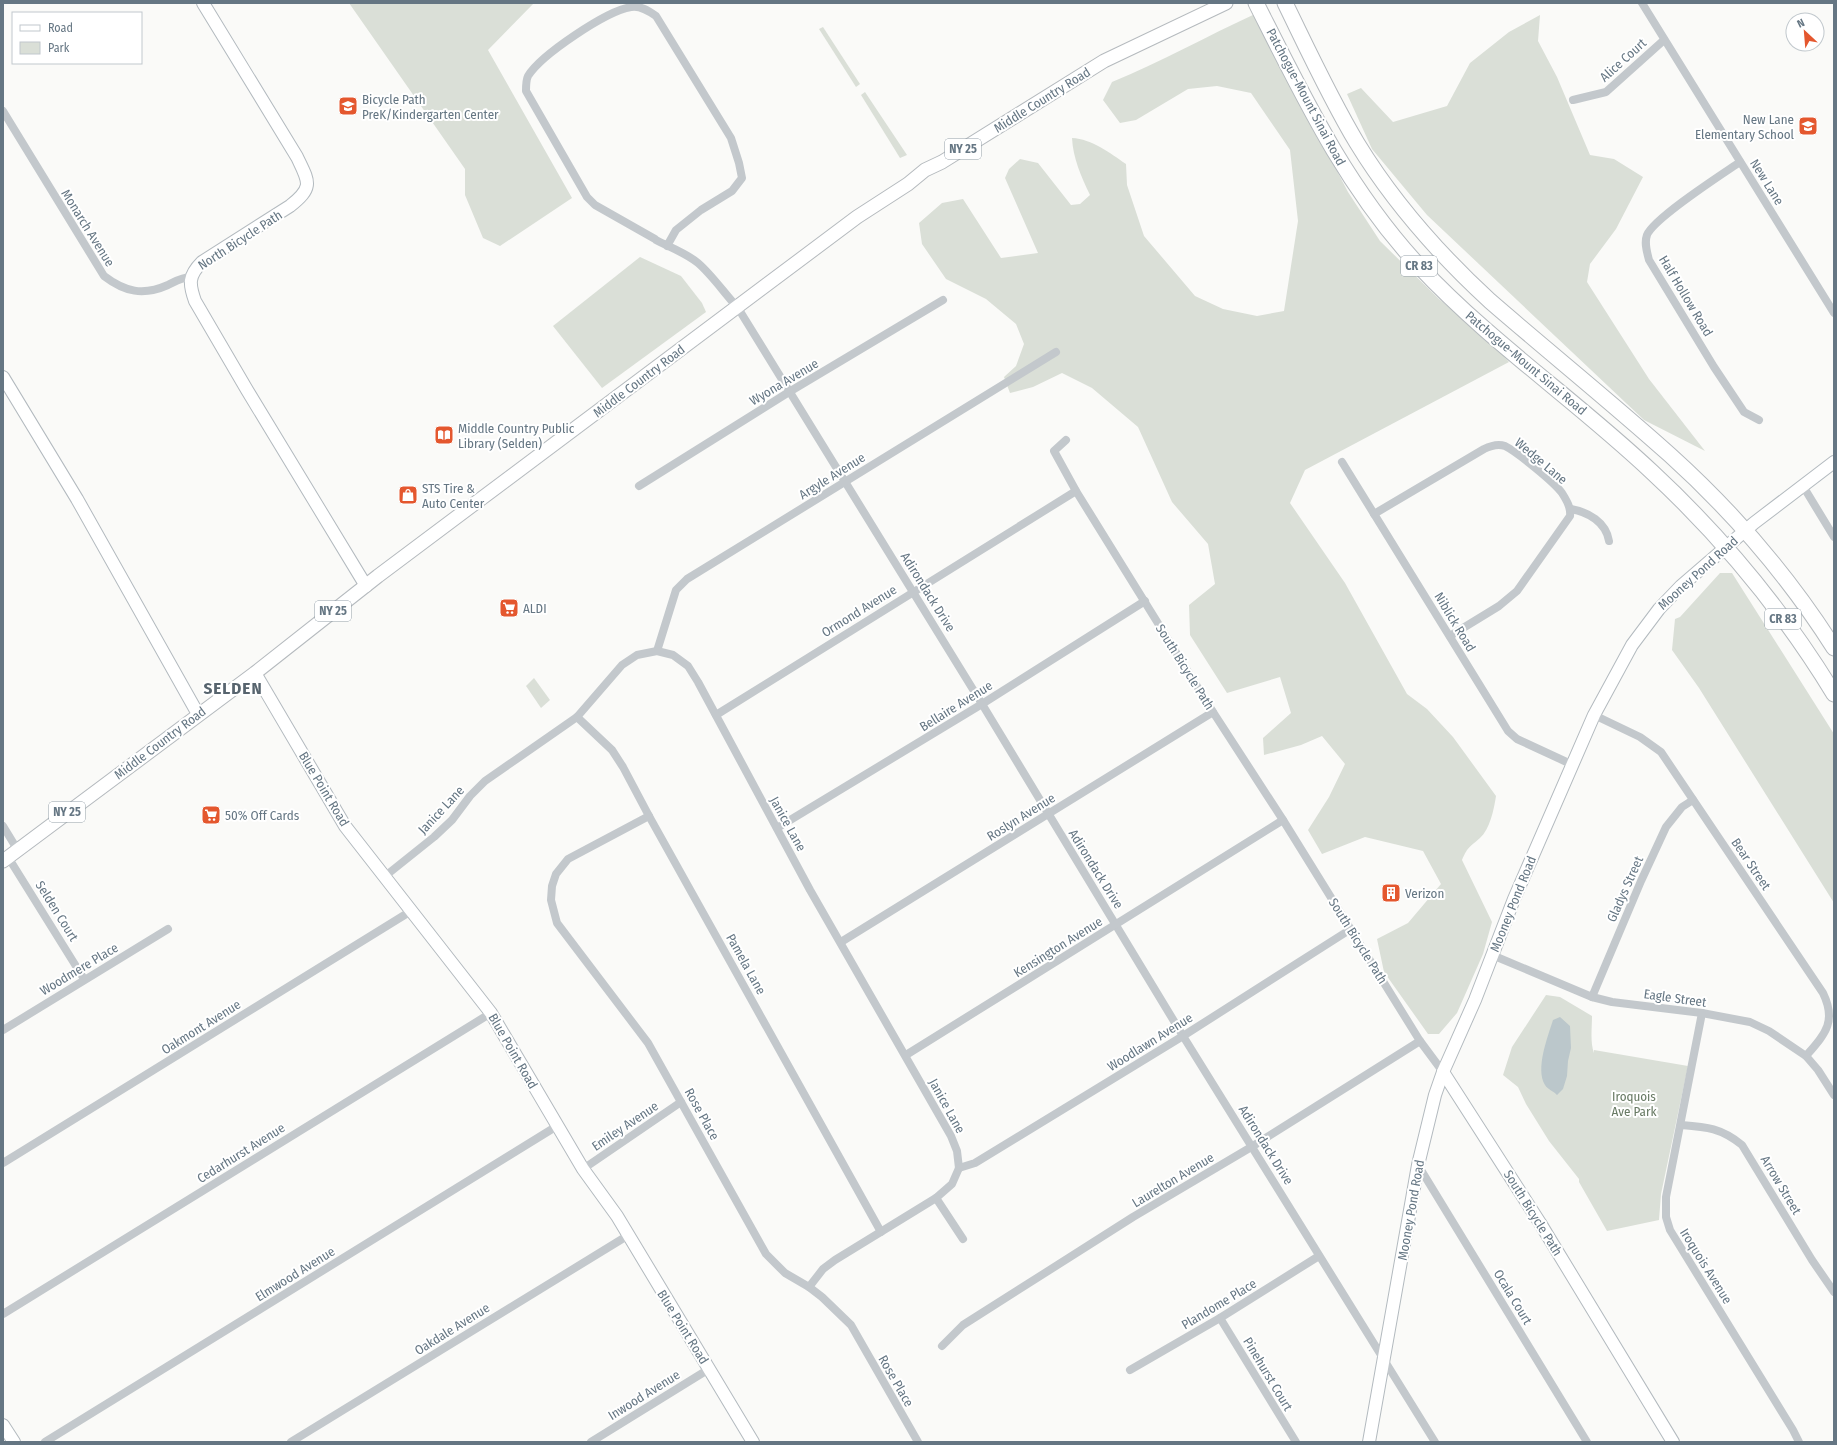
<svg xmlns="http://www.w3.org/2000/svg" width="1837" height="1445" viewBox="0 0 1837 1445" font-family="'Fira Sans Condensed',sans-serif">
<style>
.green{fill:#dadfd7}
.water{fill:#bbc7cb}
.lines{fill:none;stroke-linecap:round;stroke-linejoin:round}
.secondary-casing{stroke:#b3babf;stroke-width:14}
.primary-casing{stroke:#b5babe;stroke-width:15}
.highway-casing{stroke:#b4b9bd;stroke-width:17}
.street{stroke:#c3c8cc;stroke-width:8}
.secondary{stroke:#fff;stroke-width:12}
.primary{stroke:#fff;stroke-width:13}
.highway{stroke:#fff;stroke-width:15}
.labels{text-anchor:middle;dominant-baseline:central;stroke-width:4;stroke-linejoin:round;paint-order:stroke}
.shield{fill:#fff;stroke:#939fa8;stroke-width:1}
.shield-label{font-size:12px;font-weight:bold;fill:#657683}
.street-label{font-size:13px;fill:#657683;stroke:#fff}
.poi-label{font-size:13px;fill:#657683;stroke:#fff;text-anchor:start}
.park-label{font-size:13px;fill:#687a64;stroke:#fff}
.district-label{font-size:17px;font-weight:bold;letter-spacing:1px;fill:#57646e;stroke:#fff}
</style>
<rect width="100%" height="100%" fill="#fafaf8"/>
<g class="green">
<path d="M349,3H534L488,50L572,198L500,246L483,238L465,195V169Z"/>
<path d="M1255,14L1348,192L1380,241L1439,299L1496,347L1509,362L1305,470L1290,503L1345,583L1407,694L1427,709L1453,737L1496,796C1494,809 1490,829 1480,838C1470,847 1468,846 1462,860L1492,922L1483,954L1457,1013L1439,1034H1428L1384,972L1377,939L1408,923L1441,884L1423,851L1365,837L1322,854L1308,830L1329,797L1345,764L1322,736L1301,745L1264,755L1263,738L1291,713L1280,677L1227,693L1190,635L1189,605L1215,584L1208,544L1172,502L1138,427L1092,388L1062,373L1033,387L1010,393L1004,377L1016,366L1024,344L1016,324L986,299L946,279L922,244L919,223L942,203L963,199L1001,258L1038,253L1005,178L1009,169L1020,159L1038,163L1071,205L1080,204L1090,195C1081,176 1073,158 1072,138C1092,139 1110,153 1126,164L1127,185L1144,236L1195,296L1223,309L1257,316L1284,311L1298,221L1290,150L1251,93L1217,86L1188,89L1136,120L1120,123L1103,100L1112,82C1161,62 1207,36 1255,14Z"/>
<path d="M1540,15L1538,41L1557,77L1590,155L1614,159L1643,177L1616,229L1590,264L1587,282L1649,379L1705,451L1644,420L1427,215L1372,149L1347,94L1361,88L1393,122L1447,106L1470,63L1509,32Z"/>
<path d="M823,27L860,84L856,87L819,29Z"/>
<path d="M865,92L907,155L900,158L861,95Z"/>
<path d="M640,257L681,276L702,303L706,312L602,388L553,326Z"/>
<path d="M1720,573H1732L1834,734V903L1699,688L1672,650L1675,619L1680,617Z"/>
<path d="M534,678L550,700L541,708L526,686Z"/>
<path d="M1546,995L1560,997L1592,1016C1592,1027 1590,1043 1594,1053V1050L1688,1066L1661,1194L1659,1220L1607,1231L1579,1182V1179L1549,1141L1526,1104L1518,1087L1503,1075L1512,1047Z"/>
</g>
<path class="water" d="M1560,1017L1570,1026L1571,1048L1568,1061L1567,1076L1563,1089L1557,1095C1554,1091 1548,1090 1545,1085C1535,1069 1548,1036 1553,1020Z"/>
<g class="lines">
<defs>
<g id="secondary">
<path d="M203,3L297,157C309,182 314,187 290,206L202,262C188,276 189,284 195,301L247,390L366,586"/>
<path d="M3,377L77,499L198,714"/>
<path d="M255,673L345,826L491,1013L583,1169L617,1216L753,1442"/>
<path d="M1443,1072L1540,1223L1673,1442"/>
<path d="M3,1425L14,1442"/>
<path d="M1369,1442L1418,1165L1435,1095L1443,1072L1475,1000L1514,899L1594,715L1632,645L1659,609L1681,586L1754,523L1834,462"/>
</g>
<path id="primary" d="M3,861L255,673L378,576L857,217L908,184L925,170L942,162L1104,61L1226,3"/>
<g id="highway">
<path d="M1256,3C1304,98 1346,187 1419,266C1490,342 1577,401 1652,472C1722,537 1784,612 1834,694"/>
<path d="M1285,3C1308,50 1330,98 1357,143C1393,202 1440,255 1490,301C1550,353 1611,402 1670,455C1732,511 1789,577 1834,648"/>
</g>
</defs>
<use href="#secondary" class="secondary-casing"/>
<use href="#primary" class="primary-casing"/>
<use href="#highway" class="highway-casing"/>
<g class="street">
<path d="M1642,3L1834,313"/>
<path d="M1573,100L1606,92L1664,40"/>
<path d="M3,111L104,276C125,292 143,296 168,285C176,281 182,277 191,277"/>
<path d="M1740,162C1721,175 1654,218 1647,235C1644,243 1647,252 1649,260L1714,367L1744,412L1759,420"/>
<path d="M667,246L676,230L701,210L732,191L742,178L739,163L731,138L656,16C649,11 640,5 631,7C606,11 541,55 528,76C526,80 526,86 526,91L587,197L595,205L655,239L656,240C669,247 686,253 698,263C712,275 725,294 738,308L982,704L1183,1036L1435,1442"/>
<path d="M1066,440L1054,451L1076,491L1213,712L1283,820L1420,1041L1443,1072"/>
<path d="M1342,462L1508,731L1517,739L1573,765"/>
<path d="M639,486L789,392L943,300"/>
<path d="M1803,486L1834,537"/>
<path d="M1571,509C1588,512 1606,522 1609,541"/>
<path d="M1374,514L1484,449C1490,446 1497,443 1505,446C1517,452 1554,482 1562,493C1567,501 1571,508 1570,516L1517,591L1499,606L1450,636"/>
<path d="M657,651L676,590L687,579L1056,352"/>
<path d="M716,715L1076,491"/>
<path d="M1594,715L1640,737L1661,752L1823,993C1837,1022 1825,1034 1806,1056"/>
<path d="M577,717L612,750L623,767L649,816L881,1232"/>
<path d="M649,816L568,859L556,874L552,886L551,900L557,923L648,1043L766,1254L785,1273L809,1287L822,1297L851,1325L918,1442"/>
<path d="M3,826L17,849"/>
<path d="M777,828L982,704L1145,601"/>
<path d="M8,857L84,979"/>
<path d="M384,877L434,837L452,820L470,796L485,781L577,717L622,665L637,655L657,651L673,655L688,666L698,682L810,890L951,1136L957,1151L959,1168L952,1184L936,1198L835,1260L823,1269L809,1287"/>
<path d="M841,942L1213,712"/>
<path d="M1492,955L1592,997L1612,1002L1702,1013L1750,1022L1769,1031L1806,1056L1818,1070L1834,1095"/>
<path d="M1592,997L1641,881L1666,827L1682,807L1693,800"/>
<path d="M1702,1013L1666,1197V1217L1670,1230L1793,1430L1799,1442"/>
<path d="M3,1030L168,929"/>
<path d="M906,1055L1283,820"/>
<path d="M1681,1125C1707,1127 1721,1128 1742,1145L1812,1260L1834,1292"/>
<path d="M3,1163L411,911"/>
<path d="M1418,1165L1587,1442"/>
<path d="M959,1168L975,1163L1183,1036L1351,929"/>
<path d="M583,1169L681,1102"/>
<path d="M936,1198L963,1239"/>
<path d="M3,1314L491,1013"/>
<path d="M1220,1318L1296,1442"/>
<path d="M942,1346L963,1325L1133,1217L1253,1146L1420,1041"/>
<path d="M1130,1370L1220,1318L1319,1256"/>
<path d="M45,1442L557,1126"/>
<path d="M291,1442L627,1236"/>
<path d="M591,1442L709,1369"/>
</g>
<use href="#secondary" class="secondary"/>
<use href="#primary" class="primary"/>
<use href="#highway" class="highway"/>
</g>
<defs>
<symbol id="school-square" viewBox="-11 -11 22 22"><rect x="-9" y="-9" width="18" height="18" rx="4" fill="#e4572e" stroke="#fff"/><path d="M0-5L7-2L0 1L-7-2ZM-4 1L0 2.5L4 1V4Q0 6-4 4Z" fill="#fff"/></symbol>
<symbol id="library-square" viewBox="-11 -11 22 22"><rect x="-9" y="-9" width="18" height="18" rx="4" fill="#e4572e" stroke="#fff"/><path d="M-6-4Q-3-5.5-.7-3.5V5Q-3 3-6 4ZM6-4Q3-5.5 .7-3.5V5Q3 3 6 4Z" fill="#fff"/></symbol>
<symbol id="shop-square" viewBox="-11 -11 22 22"><rect x="-9" y="-9" width="18" height="18" rx="4" fill="#e4572e" stroke="#fff"/><path d="M-5-2.5h2.3a2.7 3.5 0 0 1 5.4 0H5L5.5 6h-11ZM-1.5-2.5h3a1.5 2.3 0 0 0-3 0Z" fill="#fff"/></symbol>
<symbol id="supermarket-square" viewBox="-11 -11 22 22"><rect x="-9" y="-9" width="18" height="18" rx="4" fill="#e4572e" stroke="#fff"/><path d="M-6-5.5h2.5l.6 2H6L4.5 2H-2.5L-4.4-4H-6ZM-1.5 3.2a1.3 1.3 0 1 0 .1 0ZM3 3.2a1.3 1.3 0 1 0 .1 0Z" fill="#fff"/></symbol>
<symbol id="building-square" viewBox="-11 -11 22 22"><rect x="-9" y="-9" width="18" height="18" rx="4" fill="#e4572e" stroke="#fff"/><path d="M-4-6H4V6H1V3H-1V6H-4ZM-2.5-4.3h1.7v1.8h-1.7ZM.8-4.3h1.7v1.8H.8ZM-2.5-1h1.7V.8h-1.7ZM.8-1h1.7V.8H.8Z" fill="#fff"/></symbol>
</defs>
<g fill-rule="evenodd">
<use href="#school-square" x="337" y="95" width="22" height="22"/>
<use href="#school-square" x="1797" y="115" width="22" height="22"/>
<use href="#library-square" x="433" y="424" width="22" height="22"/>
<use href="#shop-square" x="397" y="484" width="22" height="22"/>
<use href="#supermarket-square" x="498" y="597" width="22" height="22"/>
<use href="#supermarket-square" x="200" y="804" width="22" height="22"/>
<use href="#building-square" x="1380" y="882" width="22" height="22"/>
</g>
<g class="labels">
<g class="shield">
<rect x="945" y="139" width="36" height="20" rx="3"/>
<rect x="1401" y="256" width="36" height="20" rx="3"/>
<rect x="315" y="601" width="36" height="20" rx="3"/>
<rect x="1765" y="609" width="36" height="20" rx="3"/>
<rect x="49" y="802" width="36" height="20" rx="3"/>
</g>
<g class="shield-label">
<text x="963" y="149">NY 25</text>
<text x="1419" y="266">CR 83</text>
<text x="333" y="611">NY 25</text>
<text x="1783" y="619">CR 83</text>
<text x="67" y="812">NY 25</text>
</g>
<g class="street-label">
<text transform="translate(1623 60) rotate(-42)">Alice Court</text>
<text transform="translate(1306 97) rotate(62)">Patchogue-Mount Sinai Road</text>
<text transform="translate(1042 100) rotate(-32)">Middle Country Road</text>
<text transform="translate(1767 182) rotate(58)">New Lane</text>
<text transform="translate(88 228) rotate(58)">Monarch Avenue</text>
<text transform="translate(240 240) rotate(-33)">North Bicycle Path</text>
<text transform="translate(1686 296) rotate(59)">Half Hollow Road</text>
<text transform="translate(1526 363) rotate(40)">Patchogue-Mount Sinai Road</text>
<text transform="translate(639 381) rotate(-37)">Middle Country Road</text>
<text transform="translate(784 382) rotate(-31)">Wyona Avenue</text>
<text transform="translate(1541 461) rotate(40)">Wedge Lane</text>
<text transform="translate(832 476) rotate(-32)">Argyle Avenue</text>
<text transform="translate(1698 573) rotate(-42)">Mooney Pond Road</text>
<text transform="translate(928 592) rotate(58)">Adirondack Drive</text>
<text transform="translate(859 611) rotate(-32)">Ormond Avenue</text>
<text transform="translate(1455 622) rotate(59)">Niblick Road</text>
<text transform="translate(1185 667) rotate(58)">South Bicycle Path</text>
<text transform="translate(956 706) rotate(-32)">Bellaire Avenue</text>
<text transform="translate(160 743) rotate(-37)">Middle Country Road</text>
<text transform="translate(324 789) rotate(59)">Blue Point Road</text>
<text transform="translate(441 810) rotate(-47)">Janice Lane</text>
<text transform="translate(1021 817) rotate(-32)">Roslyn Avenue</text>
<text transform="translate(788 824) rotate(61)">Janice Lane</text>
<text transform="translate(1751 864) rotate(56)">Bear Street</text>
<text transform="translate(1096 869) rotate(58)">Adirondack Drive</text>
<text transform="translate(1625 889) rotate(-66)">Gladys Street</text>
<text transform="translate(1513 904) rotate(-68)">Mooney Pond Road</text>
<text transform="translate(57 911) rotate(58)">Selden Court</text>
<text transform="translate(1358 941) rotate(58)">South Bicycle Path</text>
<text transform="translate(1058 947) rotate(-32)">Kensington Avenue</text>
<text transform="translate(746 964) rotate(61)">Pamela Lane</text>
<text transform="translate(79 969) rotate(-31)">Woodmere Place</text>
<text transform="translate(1675 998) rotate(8)">Eagle Street</text>
<text transform="translate(201 1027) rotate(-32)">Oakmont Avenue</text>
<text transform="translate(1150 1042) rotate(-32)">Woodlawn Avenue</text>
<text transform="translate(513 1051) rotate(60)">Blue Point Road</text>
<text transform="translate(947 1106) rotate(61)">Janice Lane</text>
<text transform="translate(702 1114) rotate(61)">Rose Place</text>
<text transform="translate(625 1126) rotate(-34)">Emiley Avenue</text>
<text transform="translate(1266 1145) rotate(58)">Adirondack Drive</text>
<text transform="translate(241 1153) rotate(-32)">Cedarhurst Avenue</text>
<text transform="translate(1173 1180) rotate(-31)">Laurelton Avenue</text>
<text transform="translate(1781 1185) rotate(59)">Arrow Street</text>
<text transform="translate(1411 1210) rotate(-80)">Mooney Pond Road</text>
<text transform="translate(1533 1213) rotate(58)">South Bicycle Path</text>
<text transform="translate(1706 1266) rotate(58)">Iroquois Avenue</text>
<text transform="translate(295 1274) rotate(-32)">Elmwood Avenue</text>
<text transform="translate(1513 1297) rotate(59)">Ocala Court</text>
<text transform="translate(1219 1304) rotate(-31)">Plandome Place</text>
<text transform="translate(683 1327) rotate(58)">Blue Point Road</text>
<text transform="translate(452 1329) rotate(-32)">Oakdale Avenue</text>
<text transform="translate(1268 1374) rotate(59)">Pinehurst Court</text>
<text transform="translate(896 1381) rotate(60)">Rose Place</text>
<text transform="translate(644 1395) rotate(-32)">Inwood Avenue</text>
</g>
<g class="poi-label">
<text x="362" y="99">Bicycle Path<tspan x="362" dy="15">PreK/Kindergarten Center</tspan></text>
<text x="1794" y="119" text-anchor="end">New Lane<tspan x="1794" dy="15">Elementary School</tspan></text>
<text x="458" y="428">Middle Country Public<tspan x="458" dy="15">Library (Selden)</tspan></text>
<text x="422" y="488">STS Tire &amp;<tspan x="422" dy="15">Auto Center</tspan></text>
<text x="523" y="608">ALDI</text>
<text x="225" y="815">50% Off Cards</text>
<text x="1405" y="893">Verizon</text>
</g>
<g class="park-label">
<text x="1634" y="1096">Iroquois<tspan x="1634" dy="15">Ave Park</tspan></text>
</g>
<g class="district-label">
<text x="233" y="688">SELDEN</text>
</g>
</g>
<rect width="1837" height="1445" fill="none" stroke="#657683" stroke-width="8"/>
<rect x="12" y="12" width="130" height="52" fill="#ffffff" stroke="#c1c8cd"/>
<rect x="20" y="25" width="20" height="6" fill="#ffffff" stroke="#c1c8cd"/>
<text x="48" y="32" font-size="12" fill="#657683">Road</text>
<rect x="20" y="42" width="20" height="12" fill="#dadfd7" stroke="#c1c8cd"/>
<text x="48" y="52" font-size="12" fill="#657683">Park</text>
<g transform="translate(1805 32) rotate(334)"><circle r="19" fill="#ffffff" stroke="#c1c8cd"/>
<path d="M0-3L7 15L0 10L-7 15Z" fill="#e4572e"/>
<text y="-6" font-size="11" font-weight="bold" text-anchor="middle" fill="#657683">N</text>
</g>
</svg>
